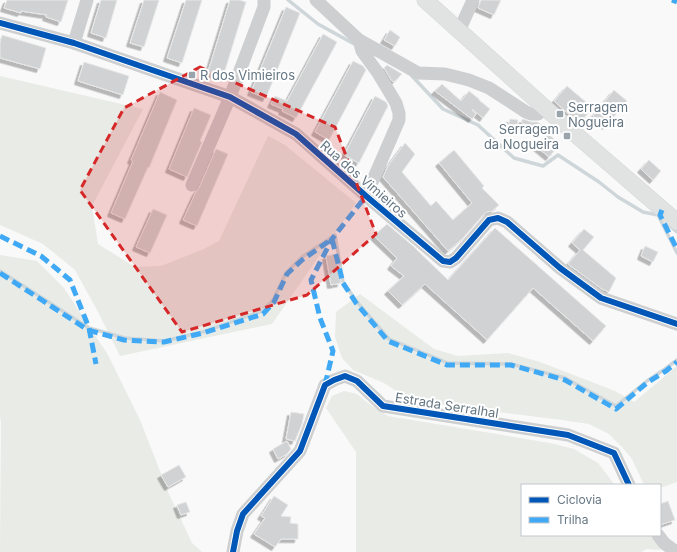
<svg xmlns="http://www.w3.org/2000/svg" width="677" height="552" viewBox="0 0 677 552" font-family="Inter,sans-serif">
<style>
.green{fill:#e8ebe6}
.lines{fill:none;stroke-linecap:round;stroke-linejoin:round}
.stream{stroke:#ced6d9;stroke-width:3.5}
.building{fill:#d0d2d3;stroke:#e8e8e8;filter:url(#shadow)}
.major-casing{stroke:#d5d6d7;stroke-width:17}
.minor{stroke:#cecfd0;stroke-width:13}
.major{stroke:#e1e2e2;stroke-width:16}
.quiet{stroke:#3fa9f5;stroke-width:5;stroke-dasharray:10 5;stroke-linecap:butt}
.cycleway-casing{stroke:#fff;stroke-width:8}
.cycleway{stroke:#0057b8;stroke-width:6}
.marked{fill:#d62828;fill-opacity:0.2;stroke:#d62828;stroke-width:3;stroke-dasharray:8 5;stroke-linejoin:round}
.poi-dot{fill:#99a4ac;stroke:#fff;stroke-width:1.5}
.labels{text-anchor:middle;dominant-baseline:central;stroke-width:4;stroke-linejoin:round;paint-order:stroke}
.poi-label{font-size:13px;fill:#657683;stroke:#fff;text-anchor:start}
.street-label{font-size:13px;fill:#657683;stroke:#fff}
</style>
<defs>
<filter id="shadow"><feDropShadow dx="-3.5" dy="3.5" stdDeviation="0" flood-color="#0004"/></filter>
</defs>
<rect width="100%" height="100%" fill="#f9f9f9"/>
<g class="green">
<path d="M0,76L143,109L92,206L98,244L135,267L161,266L204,249L219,241L268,136L285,145L356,203L272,324L120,356L98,312L75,270L43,244L0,225Z"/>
<path d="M0,255L37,261L64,288L108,355L140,420L169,494L192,543L202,552H0L1,422L0,416Z"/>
<path d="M360,294L434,349L458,356L508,353L540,362L615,391L634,402L677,366V482L660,488V485H644L632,459L622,447L609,434L589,424L562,420L412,401L384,383L353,370L342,358L335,337L336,312Z"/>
<path d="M344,391L357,394L369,404L388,416L550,443L574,449L598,463L615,485H522V535H650L661,550L646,549L642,552H356V452L326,408L332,396Z"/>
</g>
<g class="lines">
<g class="stream">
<path d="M288,0L318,24L356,45"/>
<path d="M412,76L443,109L478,125L514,158L543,166L558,155L599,182L618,197L643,212L658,215L660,217"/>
<path d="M659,217L677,253"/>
<path d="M670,226L677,232"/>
<path d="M0,271L89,328L125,338L164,341L203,332L262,311L273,300L286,273L302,257L335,235L343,282L357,302L389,339L448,363L511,364L565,378L616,406L647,381L665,369L677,360"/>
</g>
</g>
<g class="building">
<path d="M7,0H68L61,22L46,17L47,15L21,11V13L4,8Z"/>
<path d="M101,0H117L106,38L91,33Z"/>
<path d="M144,0H159L144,47L130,43Z"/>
<path d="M186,0H202L182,63L167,58Z"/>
<path d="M230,0H239L246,2L223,77L208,72Z"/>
<path d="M481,0H501L494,15L478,8Z"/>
<path d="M286,7L300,13L266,98L251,92Z"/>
<path d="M390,30L400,37L395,46L384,40Z"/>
<path d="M323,34L337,42L296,118L282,111L283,109L271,104L275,96L287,101Z"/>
<path d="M2,35L46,48L40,69L0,58V43Z"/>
<path d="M353,61L363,66L366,70L329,140L315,132Z"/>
<path d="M84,62L129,76L123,95L78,81Z"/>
<path d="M387,65L402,74L394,82L392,81L384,68Z"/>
<path d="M442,84L461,101L469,91L479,99V100L490,109L483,118L472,109V110L476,114L472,119L435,91Z"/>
<path d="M567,86L593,108L579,123L554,101Z"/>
<path d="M614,90L627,101L606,126L593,116Z"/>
<path d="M160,92L177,100L149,168L148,167L125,219L111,213L133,161L131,160Z"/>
<path d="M375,96L386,102L388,106L359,163L344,155Z"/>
<path d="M194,108L211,115L200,141L202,142L187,177L169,169Z"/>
<path d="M510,119L518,120L517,129L508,127Z"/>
<path d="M523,119L531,122H537L542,125L537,132L521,122Z"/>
<path d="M548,134L560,144L549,157L537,147Z"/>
<path d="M405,143L415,154L402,172L431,206L436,201L453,220L472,203L439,163L454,150L484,186L482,188L499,205L492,211L487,212L483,215L463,238L448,251L383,177L388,166Z"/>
<path d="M216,149L228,154L197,226L183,220L196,192L199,188Z"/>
<path d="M649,160L661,171L653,180L641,169Z"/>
<path d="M153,209L167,215L150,253L136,247Z"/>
<path d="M387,224L413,246L448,280L495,228L606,326L593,341L533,288L487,340L425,284L402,305L388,291L404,276L391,266L397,258L374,236Z"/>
<path d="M584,229L594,237L583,250L616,278L609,292L602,289L568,264L580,250L572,243Z"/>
<path d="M645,246L658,252L653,262L641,256Z"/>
<path d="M336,254L341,283L331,285L326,256Z"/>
<path d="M291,412L304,414L302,424L295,441L286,439Z"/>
<path d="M287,441L291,449L287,454L278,459L273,449Z"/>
<path d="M179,465L186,477L168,487L161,475Z"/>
<path d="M274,496L288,505L281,516L291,517L290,523L298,524V539H281L275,547L254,534L265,518L261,516Z"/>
<path d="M668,501L675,520L660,525V504Z"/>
<path d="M186,502L190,512L181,515L177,505Z"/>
</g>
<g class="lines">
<defs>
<path id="major" d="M425,0L544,107L677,222"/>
</defs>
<use href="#major" class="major-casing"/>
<g class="minor">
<path d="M316,0L359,40L418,73L445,74L469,80L489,88L526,112L531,114H538L544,107"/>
<path d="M0,23L74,43L230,97L296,134L366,196L443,261L450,262L456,258L489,220L498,218L507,222L560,268L601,298L677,324"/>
<path d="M459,31L473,0"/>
<path d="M359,40L362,51L378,73L396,103L399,113V120L366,196"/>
<path d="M74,43L87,0"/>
<path d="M192,185L230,97L264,7V0"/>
<path d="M658,535L664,543L676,552"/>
<path d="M233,552L237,531L243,514L300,451L325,385L334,380L345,376L357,381L383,406L568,435L614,453L629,485"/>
</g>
<use href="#major" class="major"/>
<g class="quiet">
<path d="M672,0L677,2"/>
<path d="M662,210L660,215L677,249"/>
<path d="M0,236L41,256L70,280L89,328L96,364"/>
<path d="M0,273L88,330L124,340L164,342L203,333L263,314L274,302L287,274L302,260L332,239L343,283L356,303L388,341L447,365H511L565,380L616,409L648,382L666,371L677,362"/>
<path d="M325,385L333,351L320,318L311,280L332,239L366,196"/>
</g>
<defs>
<g id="cycleway">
<path d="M0,23L74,43L230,97L296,134L366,196L443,261L450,262L456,258L489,220L498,218L507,222L560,268L601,298L677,324"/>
<path d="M233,552L237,531L243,514L300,451L325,385L334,380L345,376L357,381L383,406L568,435L614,453L629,485"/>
</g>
</defs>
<use href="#cycleway" class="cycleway-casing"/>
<use href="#cycleway" class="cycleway"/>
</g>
<path class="marked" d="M200,67L335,127L376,234L307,295L182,332L80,190L124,108Z"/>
<g class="poi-dot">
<rect x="188" y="71" width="8" height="8" rx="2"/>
<rect x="556" y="110" width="8" height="8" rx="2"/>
<rect x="563" y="132" width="8" height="8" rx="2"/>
</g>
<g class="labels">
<g class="poi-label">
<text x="200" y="75">R dos Vimieiros</text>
<text x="568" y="107">Serragem<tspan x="568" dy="15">Nogueira</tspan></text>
<text x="559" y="129" text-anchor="end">Serragem<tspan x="559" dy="15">da Nogueira</tspan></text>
</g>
<g class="street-label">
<text transform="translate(364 179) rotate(41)">Rua dos Vimieiros</text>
<text transform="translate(447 405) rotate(9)">Estrada Serralhal</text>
</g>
</g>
<rect x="521" y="484" width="140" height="52" fill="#ffffff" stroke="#c1c8cd"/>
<rect x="529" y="497" width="20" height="6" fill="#0057b8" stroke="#c1c8cd"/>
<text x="557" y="504" font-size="12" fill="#657683">Ciclovia</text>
<rect x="529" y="517" width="20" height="6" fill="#3fa9f5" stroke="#c1c8cd"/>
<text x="557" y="524" font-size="12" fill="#657683">Trilha</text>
</svg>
